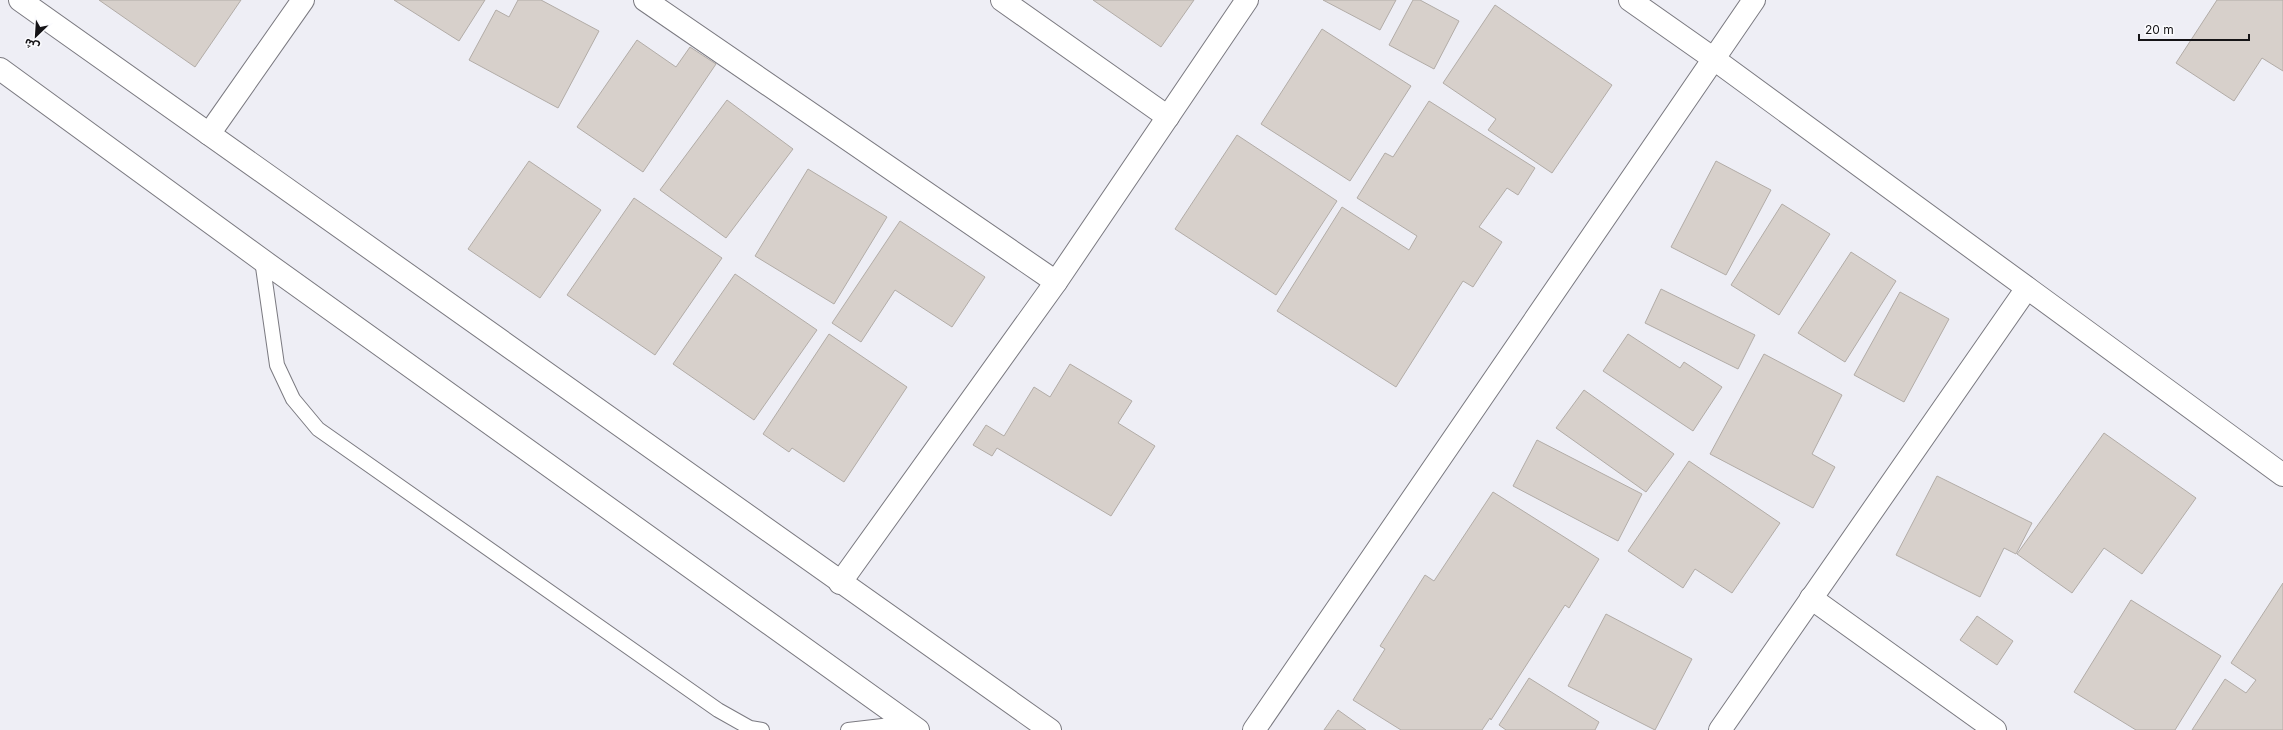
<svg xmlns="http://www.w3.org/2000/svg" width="2283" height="730" viewBox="0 0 2283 730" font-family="Inter,'Noto Sans Arabic',sans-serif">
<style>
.building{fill:#d7d0cb;stroke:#b2aca7}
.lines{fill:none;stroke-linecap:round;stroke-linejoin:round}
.lane-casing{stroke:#7b7a81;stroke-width:16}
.street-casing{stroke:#7b7a81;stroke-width:24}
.lane{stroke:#fff;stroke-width:14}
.street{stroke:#fff;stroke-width:22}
</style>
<rect width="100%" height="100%" fill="#eeeef5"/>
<g class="building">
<path d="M99,0H241L195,67Z"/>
<path d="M394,0H485L459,41Z"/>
<path d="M518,0H541L599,31L558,108L469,60L496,10L509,17Z"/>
<path d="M1093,0H1194L1161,47Z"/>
<path d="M1323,0H1396L1380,30Z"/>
<path d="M1413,0H1420L1459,21L1434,69L1389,45Z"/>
<path d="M2217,0H2283V71L2262,58L2234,101L2176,63Z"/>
<path d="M1495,5L1612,85L1552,173L1488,130L1496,119L1443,83Z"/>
<path d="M1322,29L1411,86L1350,181L1261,124Z"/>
<path d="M637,40L676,67L690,47L716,64L643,172L577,127Z"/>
<path d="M727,100L793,149L726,238L660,190Z"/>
<path d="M1429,101L1535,168L1518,195L1507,188L1479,227L1502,242L1473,287L1463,281L1396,387L1277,311L1342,207L1409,250L1417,236L1357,198L1385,153L1393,157Z"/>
<path d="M1237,135L1337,201L1276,295L1175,229Z"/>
<path d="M529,161L601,210L540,298L468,249Z"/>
<path d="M1716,161L1771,190L1726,275L1671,247Z"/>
<path d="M808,169L887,217L834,304L755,256Z"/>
<path d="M634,198L722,258L655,355L567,295Z"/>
<path d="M1782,204L1830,234L1779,315L1731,285Z"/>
<path d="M900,221L985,277L952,327L895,290L861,342L832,323Z"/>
<path d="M1851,252L1896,281L1845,362L1798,333Z"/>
<path d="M735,274L817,330L754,420L673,364Z"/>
<path d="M1661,289L1755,335L1738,369L1645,323Z"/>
<path d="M1900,292L1949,319L1904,402L1854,375Z"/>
<path d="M829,334L907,387L844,482L792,448L789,452L763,434Z"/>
<path d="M1628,334L1680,368L1684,362L1722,387L1693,431L1603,371Z"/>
<path d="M1764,354L1842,395L1812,454L1835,467L1813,508L1710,454Z"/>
<path d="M1070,364L1132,401L1118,423L1155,446L1111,516L997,448L992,456L973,445L986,425L1004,436L1034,387L1050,397Z"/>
<path d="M1584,390L1674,454L1646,492L1556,428Z"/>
<path d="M2104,433L2196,498L2142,574L2104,548L2072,593L2017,554Z"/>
<path d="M1537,440L1642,494L1618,541L1513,486Z"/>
<path d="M1689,461L1780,523L1732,593L1695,569L1683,588L1628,551Z"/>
<path d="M1937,476L2032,523L2016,554L2004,548L1980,597L1896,555Z"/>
<path d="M1493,492L1599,559L1569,608L1565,605L1491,720L1490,718L1482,730H1401L1353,700L1385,649L1380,646L1425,575L1434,581Z"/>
<path d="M2283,583V730H2192L2225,679L2246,693L2256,680L2231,663Z"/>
<path d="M2131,600L2221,656L2175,730H2136L2074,692Z"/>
<path d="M1606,614L1692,659L1655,730L1568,686Z"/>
<path d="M1977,616L2013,641L1997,665L1960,640Z"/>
<path d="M1529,678L1599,722L1595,730H1506L1499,725Z"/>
<path d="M1338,710L1366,730H1324Z"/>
</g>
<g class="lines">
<defs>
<g id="lane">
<path d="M262,260L277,365L293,399L318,429L718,710L750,728L762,730"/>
<path d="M848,730L908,723"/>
</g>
<g id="street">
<path d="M20,0L1050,730"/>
<path d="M645,0L1056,282"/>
<path d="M1002,0L1168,117"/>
<path d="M1630,0L1714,59L2283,475"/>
<path d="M0,69L262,260L918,730"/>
<path d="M209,134L303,0"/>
<path d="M840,583L1056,282L1247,0"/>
<path d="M1811,598L1995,730"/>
<path d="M1254,730L1754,0"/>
<path d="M1720,730L2027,288"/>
</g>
</defs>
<use href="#lane" class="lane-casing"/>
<use href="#street" class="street-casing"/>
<use href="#lane" class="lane"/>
<use href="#street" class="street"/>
</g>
<g transform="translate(36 36) rotate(205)" stroke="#fbfbfe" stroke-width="3" paint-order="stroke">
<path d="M0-3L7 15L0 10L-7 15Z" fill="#151417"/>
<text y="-6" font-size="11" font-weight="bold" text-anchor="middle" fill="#151417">ش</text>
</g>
<path d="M2139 34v6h110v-6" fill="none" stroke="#151417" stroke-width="2"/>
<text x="2145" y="34" font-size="12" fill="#151417" stroke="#fbfbfe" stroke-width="3" paint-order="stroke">20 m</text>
</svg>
